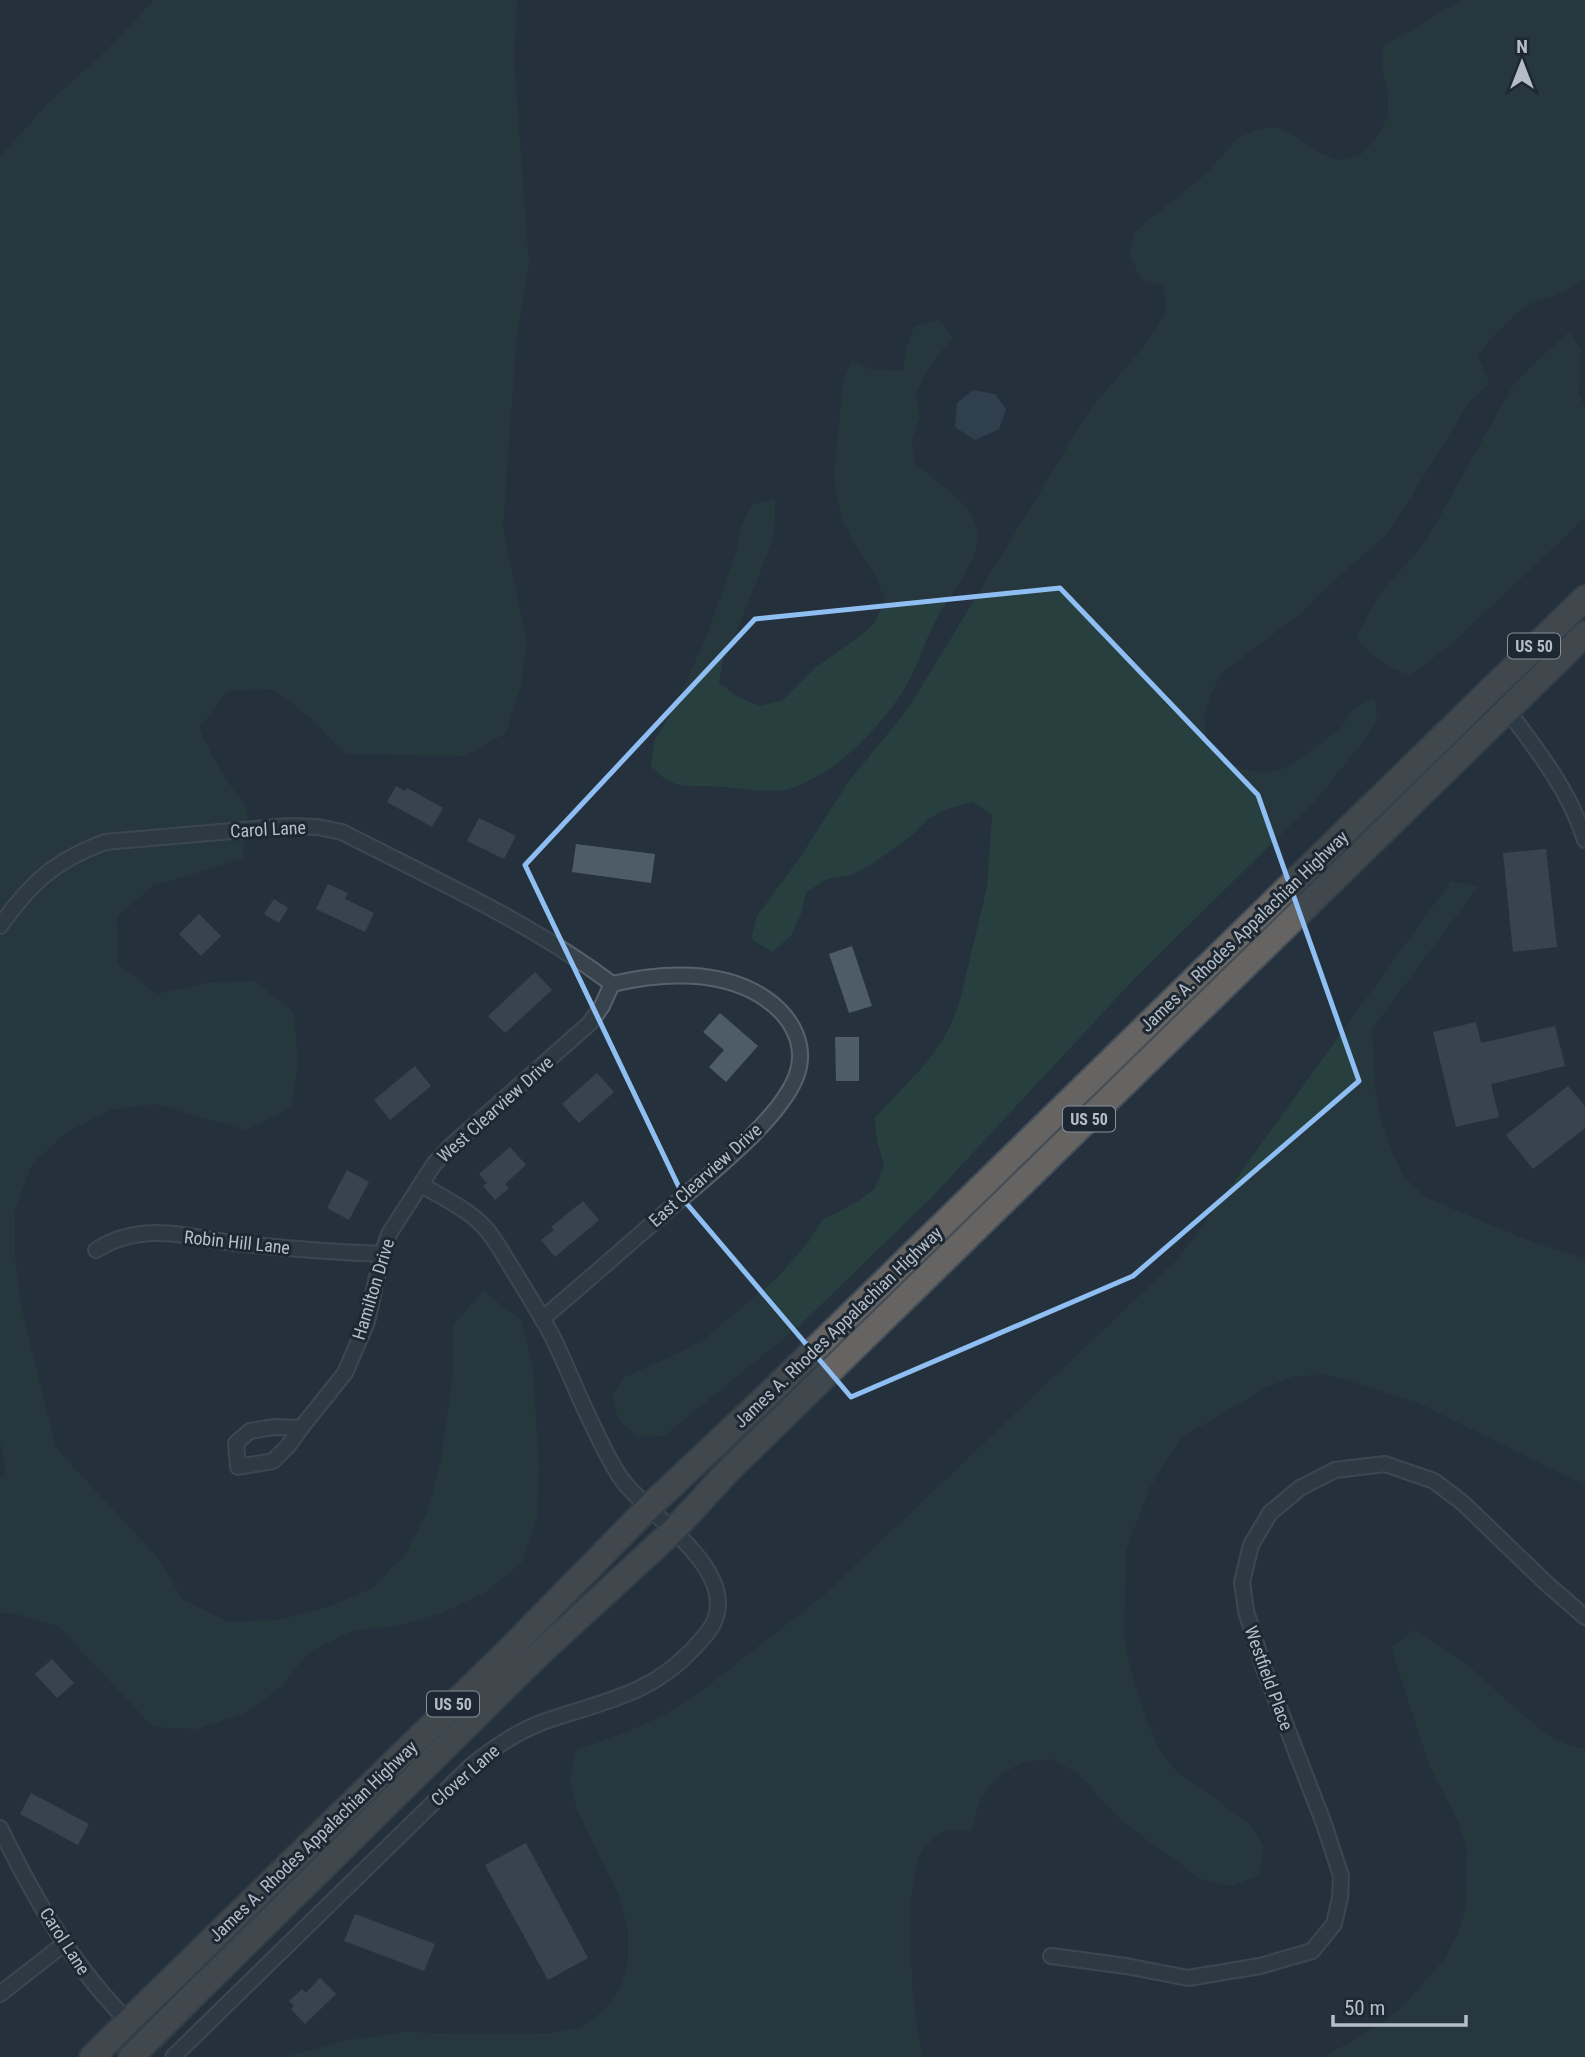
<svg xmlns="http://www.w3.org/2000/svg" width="1585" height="2057" viewBox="0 0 1585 2057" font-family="'Roboto Condensed',sans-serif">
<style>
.green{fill:#283f3f}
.water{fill:#3c5065}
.building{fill:#4e5c68}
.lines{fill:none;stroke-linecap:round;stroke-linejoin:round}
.minor-casing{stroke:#57616b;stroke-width:18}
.trunk-casing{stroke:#444e58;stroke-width:28}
.minor{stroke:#39434d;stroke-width:14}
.trunk{stroke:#656462;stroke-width:24}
.marked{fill:none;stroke:#8fbef3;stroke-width:5;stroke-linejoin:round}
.labels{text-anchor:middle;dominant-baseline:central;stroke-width:6;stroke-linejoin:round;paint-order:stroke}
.shield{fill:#1e2832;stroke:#88919b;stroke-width:2}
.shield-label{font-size:16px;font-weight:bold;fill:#b5bec8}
.street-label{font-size:18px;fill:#b5bec8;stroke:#1e2832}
</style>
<rect width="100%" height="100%" fill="#25313d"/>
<g class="green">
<path d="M154,0H517L514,58L529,264L516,344L503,529L527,643L520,689L506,733L465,756L345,754L311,718L273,689L227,691L199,729L220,770L248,811L242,859L153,886L117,916L118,964L157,994L207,983L255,981L294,1013L298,1061L291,1108L246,1130L155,1104L110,1110L67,1132L32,1164L15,1209V1256L21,1306L56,1448L157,1557L183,1600L229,1622L278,1620L328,1607L373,1588L406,1553L427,1512L440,1465L453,1373V1325L483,1291L522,1321L533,1370L539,1467L537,1516L522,1562L486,1592L442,1613L397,1626L352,1631L309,1652L280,1688L242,1714L198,1729L153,1727L58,1626L11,1613H0V1479L6,1473L0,1441V157L47,104L108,49Z"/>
<path d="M1461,0H1585V279L1557,295L1533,303L1514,316L1492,337L1478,356L1489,383L1469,403L1389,532L1317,596L1301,613L1223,672L1211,693L1204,716L1207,738L1220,756L1239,768L1261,773L1283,769L1323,742L1341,728L1354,708L1375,697L1377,720L1364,740L1318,798L1136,977L931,1198L799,1326L664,1436L638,1437L619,1421L612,1397L625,1377L687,1349L707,1337L779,1276L810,1240L822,1220L857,1202L875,1188L884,1165L877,1141L875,1118L927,1062L941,1043L952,1022L960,1000L987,887L992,815L973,802L949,808L928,819L911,836L872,864L851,875L827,879L806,892L801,914L791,936L772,952L751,939L757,916L799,859L849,781L908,709L1091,408C1106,390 1164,328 1166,308C1166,301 1164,293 1164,286L1140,278L1130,254L1135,231L1206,174L1236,140L1256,129L1279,128L1299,138L1317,152L1338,160L1360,155L1377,138L1388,116V92L1382,69L1383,45L1405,34Z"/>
<path d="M938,320L953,337L926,372L916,394L920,417L912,439L914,462C936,483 971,500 977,532C982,556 949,597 937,618C925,639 919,664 906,686C883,725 834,777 788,789C772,793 742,789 725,787C708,785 680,789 667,780C661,777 656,770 651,766L654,742L678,700L707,635L737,549L741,526L752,505L775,498V524L770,547L734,638L723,659L719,683L738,697L760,706L783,700L816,667L856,639L874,624L885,601L877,579L853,541L843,521L837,498L834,475L843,383L851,361L870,369L903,371L906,349L914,327Z"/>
<path d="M1569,332L1581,349L1579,393L1585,407V518L1447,648L1410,675C1385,666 1373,658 1356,637L1379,595L1426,541L1512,387L1528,369Z"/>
<path d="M1451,881L1478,887L1372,1029L1375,1089L1381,1121L1391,1150L1404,1177L1425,1197L1537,1244L1585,1258V1485L1416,1402L1329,1375L1294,1376L1265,1388L1181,1438L1149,1489L1126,1550L1124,1635L1130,1667L1147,1720L1158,1747L1176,1771L1250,1824L1264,1848L1259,1875L1232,1886L1201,1879L1124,1823L1078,1774L1053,1759L1022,1762L996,1778L979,1803L971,1831L945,1830C937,1836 925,1844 921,1852C903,1887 911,2019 923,2057H286L343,2041L406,2032L470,2034L550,2033L579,2028L603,2011L620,1989L628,1961V1930L619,1896L577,1810L570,1781L575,1751L633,1729L664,1715L695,1696L823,1596L1179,1258Z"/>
<path d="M1414,1630C1430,1640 1446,1649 1461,1660C1491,1682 1548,1749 1585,1748V2057H1324L1379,2025L1403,2006L1442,1962L1457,1937L1466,1907L1467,1847L1457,1819L1429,1765L1391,1647Z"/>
</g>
<path class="water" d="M973,390L995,394L1006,409L999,429L975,440L955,427L957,403Z"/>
<g class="building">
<path d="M396,786L405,791L407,788L443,808L432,827L387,802Z"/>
<path d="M479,818L516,836L504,859L467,841Z"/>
<path d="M576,844L655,854L651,883L572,872Z"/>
<path d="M1546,849L1557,947L1513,952L1503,853Z"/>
<path d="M328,884L348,893L345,899L374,913L365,932L316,909Z"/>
<path d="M274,899L288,908L279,923L264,914Z"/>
<path d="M199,914L221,936L201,956L179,934Z"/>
<path d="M852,946L872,1006L849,1013L829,954Z"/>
<path d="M535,972L552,990L505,1033L488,1016Z"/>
<path d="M720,1013L758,1046L726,1082L709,1067L724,1050L703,1032Z"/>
<path d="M1476,1022L1481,1043L1555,1026L1565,1066L1491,1084L1499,1117L1456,1127L1433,1032Z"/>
<path d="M835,1037H859V1081H836Z"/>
<path d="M415,1066L431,1086L390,1120L374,1100Z"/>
<path d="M597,1073L614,1092L579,1123L562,1104Z"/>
<path d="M1568,1086L1585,1106V1128L1533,1169L1506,1135Z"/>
<path d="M510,1147L526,1165L505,1184L509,1188L495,1200L483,1186L487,1183L479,1174Z"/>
<path d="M347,1170L369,1182L349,1220L327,1208Z"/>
<path d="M583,1201L599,1220L555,1257L541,1240L554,1230L551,1227Z"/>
<path d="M52,1659L74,1683L57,1698L35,1674Z"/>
<path d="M31,1793L89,1824L78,1845L20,1814Z"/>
<path d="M526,1843L588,1958L548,1980L485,1865Z"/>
<path d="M355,1914L435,1944L424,1971L344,1941Z"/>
<path d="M320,1978L336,1994L305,2024L291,2009L294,2006L289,2001L302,1989L306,1993Z"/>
</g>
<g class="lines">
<defs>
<g id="minor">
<path d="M1503,708L1508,711C1538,751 1570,792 1585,840"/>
<path d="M0,926C31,883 54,861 105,842L289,826L318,827L342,832C433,879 530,922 612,984"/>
<path d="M96,1250C110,1241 123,1236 141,1234C169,1230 198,1238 226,1242C278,1248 330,1252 382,1254"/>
<path d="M542,1319C587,1281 631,1242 675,1204C711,1173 779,1120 796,1077C808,1046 792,1017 766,999C723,969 662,972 612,984"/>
<path d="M274,1427L301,1428L288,1446L273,1461L238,1467L236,1443L250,1431Z"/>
<path d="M301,1428L345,1373L367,1322L382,1254L389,1234L434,1164L452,1145L590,1023L602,1006L612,984"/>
<path d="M0,1828C35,1900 75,1970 133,2026"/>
<path d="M1051,1956L1126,1966L1188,1978L1260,1966L1312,1951L1334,1924L1340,1898L1341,1876L1324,1824L1263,1666L1246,1611L1242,1582L1251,1545L1270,1513L1300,1488L1335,1470L1385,1464L1434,1481L1463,1503L1546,1583L1585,1617"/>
<path d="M0,1994L64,1944"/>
<path d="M173,2057L471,1766C493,1748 516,1732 543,1722C599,1702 650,1696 693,1649C700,1641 708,1634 713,1624C740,1570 650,1517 623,1481C612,1466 603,1447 595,1430C579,1399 567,1365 551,1334C538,1310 524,1288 510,1265C503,1254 496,1241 487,1230C470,1210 443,1198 422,1185"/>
</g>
<g id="trunk">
<path d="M92,2057L510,1649L648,1508L766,1397L1585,598"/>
<path d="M131,2057L538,1655L674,1530L728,1471L1585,634"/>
</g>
</defs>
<use href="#minor" class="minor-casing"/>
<use href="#trunk" class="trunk-casing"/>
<use href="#minor" class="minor"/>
<use href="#trunk" class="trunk"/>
</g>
<path d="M0 0H1585V2057H0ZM1060,588L1258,795L1359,1081L1133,1276L851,1397L687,1204L525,865L755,619Z" fill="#25313d" fill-opacity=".55" fill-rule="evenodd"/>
<path class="marked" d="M1060,588L1258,795L1359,1081L1133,1276L851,1397L687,1204L525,865L755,619Z"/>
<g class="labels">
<g class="shield">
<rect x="1508" y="633.5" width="52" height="25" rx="5"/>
<rect x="1063" y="1106.5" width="52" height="25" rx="5"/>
<rect x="427" y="1691.5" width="52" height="25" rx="5"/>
</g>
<g class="shield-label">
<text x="1534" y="646">US 50</text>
<text x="1089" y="1119">US 50</text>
<text x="453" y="1704">US 50</text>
</g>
<g class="street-label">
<text transform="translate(268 829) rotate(-3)">Carol Lane</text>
<text transform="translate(1244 931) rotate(-44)">James A. Rhodes Appalachian Highway</text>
<text transform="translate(495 1109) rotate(-42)">West Clearview Drive</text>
<text transform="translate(705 1175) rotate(-42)">East Clearview Drive</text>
<text transform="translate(237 1242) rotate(6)">Robin Hill Lane</text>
<text transform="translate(373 1289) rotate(-73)">Hamilton Drive</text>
<text transform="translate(838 1327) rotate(-44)">James A. Rhodes Appalachian Highway</text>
<text transform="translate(1269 1678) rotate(70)">Westfield Place</text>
<text transform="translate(465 1775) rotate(-41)">Clover Lane</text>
<text transform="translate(313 1841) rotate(-44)">James A. Rhodes Appalachian Highway</text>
<text transform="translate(65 1941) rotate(57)">Carol Lane</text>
</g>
</g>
<g transform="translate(1522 63)" stroke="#1e2832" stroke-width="5" paint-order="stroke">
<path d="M0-5L12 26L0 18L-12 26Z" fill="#b5bec8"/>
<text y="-10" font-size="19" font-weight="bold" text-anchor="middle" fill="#b5bec8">N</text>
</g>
<path d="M1333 2015v10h133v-10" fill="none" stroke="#b5bec8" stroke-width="3.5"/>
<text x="1344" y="2015" font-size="21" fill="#b5bec8" stroke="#1e2832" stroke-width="5" paint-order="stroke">50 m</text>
</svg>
